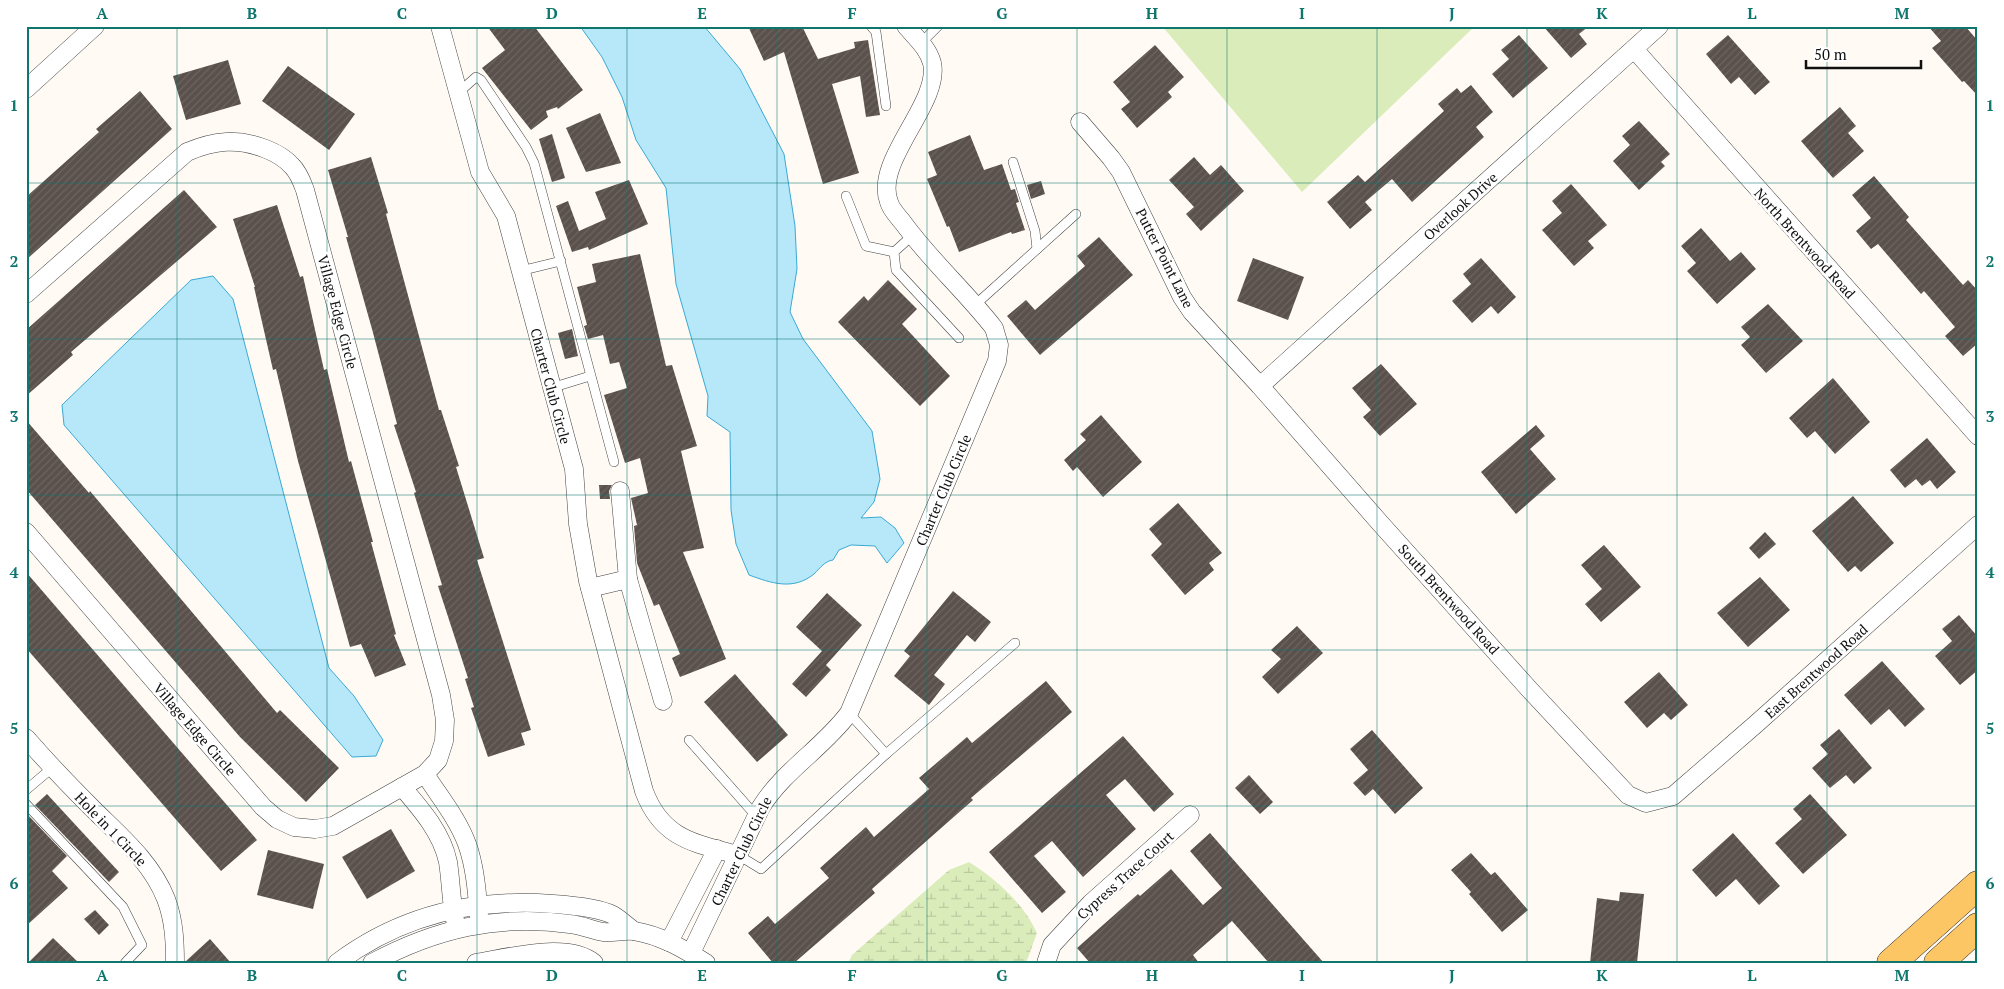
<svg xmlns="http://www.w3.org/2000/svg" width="2004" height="989" viewBox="0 0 2004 989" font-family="'PT Serif',serif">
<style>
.grass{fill:#dbecbb}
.wetland{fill:url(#wetland-marsh)}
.water{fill:#b6e8f9;stroke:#3aa9d3}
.building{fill:url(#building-hatch)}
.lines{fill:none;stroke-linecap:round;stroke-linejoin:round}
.service-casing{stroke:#434343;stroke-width:10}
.minor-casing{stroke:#434343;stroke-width:19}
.primary-casing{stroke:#212121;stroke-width:29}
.service{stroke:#fff;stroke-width:9}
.minor{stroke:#fff;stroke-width:18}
.primary{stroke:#fdc665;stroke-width:28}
.grid{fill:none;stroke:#0f766e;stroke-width:1;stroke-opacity:0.55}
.labels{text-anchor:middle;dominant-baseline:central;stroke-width:5;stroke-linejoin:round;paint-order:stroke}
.street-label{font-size:14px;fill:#101010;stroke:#fff}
.neatline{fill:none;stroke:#0f766e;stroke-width:2}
.grid-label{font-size:16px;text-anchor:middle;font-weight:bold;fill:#0f766e}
</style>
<defs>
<pattern id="wetland-marsh" width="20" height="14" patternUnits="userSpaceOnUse" patternTransform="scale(1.25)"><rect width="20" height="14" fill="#dbecbb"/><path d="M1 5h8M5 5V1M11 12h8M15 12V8" fill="none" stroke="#bbc9a0"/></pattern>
<pattern id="building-hatch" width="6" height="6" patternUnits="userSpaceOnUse" patternTransform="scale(1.25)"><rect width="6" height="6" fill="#5a504c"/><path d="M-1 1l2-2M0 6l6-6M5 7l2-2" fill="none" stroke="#6d6561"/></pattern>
</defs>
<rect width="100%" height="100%" fill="#fffbf4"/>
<path class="grass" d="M1162,26H1475L1302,192Z"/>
<path class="wetland" d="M969,862C996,879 1024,904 1037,933L1026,963H848L852,955L949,870Z"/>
<g class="water">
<path d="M580,26H704L740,69L784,154L795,226L797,269L790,312L803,339L872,431L880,479L874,502L861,518L881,517L895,528L904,543L887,563L875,546L851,545L839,550L833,560C825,561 820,568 814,574C793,591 771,583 749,575L736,544L731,510L730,432L707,416L708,396L676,284L666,188L636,140L622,97L602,57Z"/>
<path d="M213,276L233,299L329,668L354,696L383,740L376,756L352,757L64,425L62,405L191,280Z"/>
</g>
<g class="building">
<path d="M487,26H534L583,90L558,109L557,107L546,111L548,117L531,130L482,68L505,50Z"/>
<path d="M748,26H802L818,59L855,48L854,42L868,40L880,115L866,117L860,76L832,84L859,173L823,184L784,52L764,61Z"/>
<path d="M1543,26H1589L1579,34L1587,44L1571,58Z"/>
<path d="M1928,26H1965L1978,41V96L1964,81L1962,82L1932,48L1941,41Z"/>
<path d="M1519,35L1548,68L1513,98L1492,74L1509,59L1501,50Z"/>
<path d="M1728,35L1770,82L1755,95L1739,77L1731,84L1706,54Z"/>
<path d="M1155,45L1184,77L1168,92L1172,97L1137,128L1121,109L1130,102L1113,82Z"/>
<path d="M228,60L241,104L186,120L173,76Z"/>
<path d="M288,66L355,114L329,150L262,101Z"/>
<path d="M1471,85L1493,112L1476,127L1484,137L1412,202L1392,179L1365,202L1372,210L1350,229L1327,202L1358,175L1365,182L1444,111L1438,104L1457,88L1461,93Z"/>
<path d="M140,91L172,129L26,260V197L99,132L96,129Z"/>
<path d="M1840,107L1856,126L1848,133L1864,151L1833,178L1801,141Z"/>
<path d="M600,113L621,163L586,172L566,128Z"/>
<path d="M1639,121L1670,154L1661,162L1665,166L1639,190L1613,161L1630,145L1622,136Z"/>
<path d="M552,134L565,178L552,182L539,139Z"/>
<path d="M970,135L984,170L1002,164L1011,190L1015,189L1019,202L1016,203L1025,230L1012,234L1011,232L959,252L949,226L947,227L927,179L937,175L928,152Z"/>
<path d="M371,157L388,213L386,214L439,410H441L459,466L456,467L484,558L477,560L531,730L521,733L525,745L488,757L471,708L474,707L465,679L468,678L438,586L442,585L414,493L416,492L394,425L397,424L372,329L346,237H348L328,170Z"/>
<path d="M1194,157L1210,175L1221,165L1244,191L1201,231L1186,214L1194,207L1169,180Z"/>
<path d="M1874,176L1909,217L1906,220L1963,285L1968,280L1978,291V343L1963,356L1945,336L1955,327L1924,291L1921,294L1878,244L1871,249L1856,231L1871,218L1852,195Z"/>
<path d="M629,180L648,224L589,250L588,247L572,252L556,206L568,201L579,231L606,219L595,192Z"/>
<path d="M1041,181L1045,194L1031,199L1027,185Z"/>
<path d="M1571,184L1607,225L1588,241L1594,248L1574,266L1542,230L1562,213L1552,201Z"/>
<path d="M184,190L217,227L71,352L73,355L26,396V330Z"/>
<path d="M277,205L300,277L303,276L324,370L327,369L349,462L351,461L373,542H371L396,634L394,635L406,665L375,677L361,644L350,647L298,461L276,369L273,370L254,287H255L233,219Z"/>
<path d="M1701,228L1730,261L1741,252L1756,269L1717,304L1687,271L1696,263L1681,246Z"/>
<path d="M1099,237L1133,275L1040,355L1007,316L1026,300L1035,310L1085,266L1077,256Z"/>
<path d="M640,254L666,366L672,365L697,446L681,451L704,548L683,552L726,659L680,677L672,658L680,654L659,604L654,606L637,563L634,526L637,525L631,498L648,493L640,458L625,463L604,395L627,388L619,362L610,364L603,335L588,339L584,326L587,325L577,287L596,282L592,264Z"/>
<path d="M1253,258L1304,277L1288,320L1237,301Z"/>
<path d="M1481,258L1516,297L1498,314L1491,306L1472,323L1452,301L1471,284L1463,274Z"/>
<path d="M888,280L917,309L902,324L950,376L920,406L838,322L864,296L868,301Z"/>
<path d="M1768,304L1803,341L1766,373L1741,345L1750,337L1741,327Z"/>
<path d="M572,329L578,356L565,359L558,333Z"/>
<path d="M1381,364L1417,404L1380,436L1363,417L1371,410L1352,388Z"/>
<path d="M1833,378L1870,422L1835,454L1815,431L1807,438L1789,418Z"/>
<path d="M1101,415L1142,462L1103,497L1077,467L1073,471L1064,460L1086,440L1080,434Z"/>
<path d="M26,420L89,493L90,491L277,713L280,710L339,768L306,802L240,737L26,489Z"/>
<path d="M1536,425L1545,436L1530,449L1556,479L1516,514L1481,472Z"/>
<path d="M1927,438L1956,472L1937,489L1930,480L1922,486L1916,479L1905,488L1890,470Z"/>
<path d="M599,485H612L609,491L610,499H600Z"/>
<path d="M1853,496L1894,543L1861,572L1855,566L1848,572L1812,531Z"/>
<path d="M1178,503L1222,553L1209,563L1214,570L1185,595L1151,555L1162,544L1149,529Z"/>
<path d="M1765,532L1776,544L1759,559L1749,548Z"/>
<path d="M1604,545L1641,587L1601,622L1585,604L1602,589L1581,565Z"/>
<path d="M26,572L257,840L221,871L26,648Z"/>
<path d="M1760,577L1790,610L1748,647L1717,613Z"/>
<path d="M953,591L991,622L975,642L967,635L934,675L945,684L929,705L894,676L910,656L904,651Z"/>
<path d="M827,593L862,625L826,665L831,670L806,697L792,684L822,651L796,627Z"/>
<path d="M1959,615L1978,637V670L1960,685L1935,656L1952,641L1942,629Z"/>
<path d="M1297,626L1323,653L1278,694L1262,677L1281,659L1271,650Z"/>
<path d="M1882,661L1925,709L1905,727L1889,709L1871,725L1844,695Z"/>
<path d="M1659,672L1688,705L1671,720L1664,713L1647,728L1624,702Z"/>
<path d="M735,674L788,735L757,762L704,702Z"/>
<path d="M1046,681L1072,712L971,798L973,800L872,889L875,893L794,963H773L748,933L768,916L775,924L829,878L820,868L866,827L874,837L929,789L919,778L967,737L972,743Z"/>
<path d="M1839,729L1872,768L1854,784L1846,775L1830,788L1812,768L1828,754L1820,745Z"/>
<path d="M1372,730L1423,788L1395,814L1373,789L1365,796L1353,783L1368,770L1350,749Z"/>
<path d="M1123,736L1174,794L1154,812L1125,779L1106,795L1136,829L1083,877L1052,841L1034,856L1066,892L1042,913L989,852Z"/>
<path d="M1249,775L1273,802L1260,814L1235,788Z"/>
<path d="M47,794L119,872L109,882L35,805Z"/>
<path d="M1810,794L1847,835L1803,874L1775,843L1802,819L1793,809Z"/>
<path d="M26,813L67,856L52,871L68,888L26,926Z"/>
<path d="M391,829L415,871L367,899L342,857Z"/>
<path d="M1210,833L1324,963H1269L1232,921L1193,955L1199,963H1090L1077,948L1138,894L1140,896L1171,869L1203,905L1222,888L1190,851Z"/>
<path d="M1733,833L1780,886L1759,905L1736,879L1716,897L1692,870Z"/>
<path d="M268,850L324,864L313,909L257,895Z"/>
<path d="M1471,853L1491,875L1495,872L1528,910L1502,932L1469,894L1471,892L1451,870Z"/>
<path d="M1620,892L1644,894L1637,963H1590L1597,898L1619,901Z"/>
<path d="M95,910L109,925L99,935L84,919Z"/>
<path d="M53,938L79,963H28Z"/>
<path d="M210,939L231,963H186V961Z"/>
</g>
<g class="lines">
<defs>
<g id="service">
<path d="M871,26L876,32L886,106"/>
<path d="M921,43L938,26"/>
<path d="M458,93L476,77L481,80L526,147L534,163L614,462"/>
<path d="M1013,162L1035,231L1037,249"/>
<path d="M846,196L866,246L894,252"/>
<path d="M913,235L894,252L896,270L959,338"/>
<path d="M520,271L561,261"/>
<path d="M975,305L1076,214"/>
<path d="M551,388L590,376"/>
<path d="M849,713L886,754L1015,643"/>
<path d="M689,740L757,817"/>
<path d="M26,790L52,768"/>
<path d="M26,804L123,907L142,945L125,963"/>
<path d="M738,855L761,869L886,754"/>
</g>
<g id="minor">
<path d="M440,26L480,172L506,216L574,469L578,524L588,581L644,791C662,839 694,843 738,855"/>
<path d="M1634,49L1978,436"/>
<path d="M26,89L95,26"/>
<path d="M1080,122L1111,158L1121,172L1182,297L1192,312L1260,386L1380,523L1529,689L1628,795L1646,803L1673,796L1756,724L1978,525"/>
<path d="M26,294L187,152C215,140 238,138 266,149C276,153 285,158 292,166C299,173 302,182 305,190L441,695L445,720L444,741L438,760L425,774L333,826L315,829L294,827L277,819L263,807L26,532"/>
<path d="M1260,386L1659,26"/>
<path d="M620,491L628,579"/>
<path d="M590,588L628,579L663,701"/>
<path d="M26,738C47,762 69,785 92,808C119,835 151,861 166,899C174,920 175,941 175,963"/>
<path d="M425,774C439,796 458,819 467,844C475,866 477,892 479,916"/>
<path d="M402,787C421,809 442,833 448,862C451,881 451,901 455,920"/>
<path d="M669,942L717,849"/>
<path d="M691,953L761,807C784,770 823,748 849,713L997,361L999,345L994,328C966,292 931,261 904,224C899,217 891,210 889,202C873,161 941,103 932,63C928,48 916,38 906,26"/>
<path d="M337,963C401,915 474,898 553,904C568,905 599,908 613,915C620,919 627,926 634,931"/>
<path d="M372,963C435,929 498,914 570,924C581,925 592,930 603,932C613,933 624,930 634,931C660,935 684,949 706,963"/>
<path d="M476,963C507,958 568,941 594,963"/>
<path d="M1046,963L1052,945L1091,903L1190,815"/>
</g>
<g id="primary">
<path d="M1891,963L1978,885"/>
<path d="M1938,963L1978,927"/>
</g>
</defs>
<use href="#service" class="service-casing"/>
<use href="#minor" class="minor-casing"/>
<use href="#primary" class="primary-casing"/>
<use href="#service" class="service"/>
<use href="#minor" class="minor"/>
<use href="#primary" class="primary"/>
</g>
<path class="grid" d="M177,26V963M327,26V963M477,26V963M627,26V963M777,26V963M927,26V963M1077,26V963M1227,26V963M1377,26V963M1527,26V963M1677,26V963M1827,26V963M26,183H1978M26,339H1978M26,495H1978M26,650H1978M26,806H1978"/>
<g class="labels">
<g class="street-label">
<text transform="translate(1460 206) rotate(-42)">Overlook Drive</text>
<text transform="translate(1805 243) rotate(48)">North Brentwood Road</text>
<text transform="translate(1165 258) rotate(63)">Putter Point Lane</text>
<text transform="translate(338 312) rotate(75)">Village Edge Circle</text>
<text transform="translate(551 386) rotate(75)">Charter Club Circle</text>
<text transform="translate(943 490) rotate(-67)">Charter Club Circle</text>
<text transform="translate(1449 599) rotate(48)">South Brentwood Road</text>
<text transform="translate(1816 671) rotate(-42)">East Brentwood Road</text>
<text transform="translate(195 729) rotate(49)">Village Edge Circle</text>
<text transform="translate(111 829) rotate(46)">Hole in 1 Circle</text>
<text transform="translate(741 851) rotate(-64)">Charter Club Circle</text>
<text transform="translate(1125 875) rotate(-42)">Cypress Trace Court</text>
</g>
</g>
<rect width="2004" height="989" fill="none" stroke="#ffffff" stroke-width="55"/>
<path d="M1806 60v8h115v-8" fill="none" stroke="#101010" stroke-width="2.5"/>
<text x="1814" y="60" font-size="15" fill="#101010" stroke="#ffffff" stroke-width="4" paint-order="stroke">50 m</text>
<rect x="28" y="28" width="1948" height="934" class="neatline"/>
<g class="grid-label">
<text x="102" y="19">A</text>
<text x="252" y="19">B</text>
<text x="402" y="19">C</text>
<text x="552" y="19">D</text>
<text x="702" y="19">E</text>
<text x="852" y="19">F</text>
<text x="1002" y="19">G</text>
<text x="1152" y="19">H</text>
<text x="1302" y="19">I</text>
<text x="1452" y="19">J</text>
<text x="1602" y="19">K</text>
<text x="1752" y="19">L</text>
<text x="1902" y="19">M</text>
<text x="14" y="111">1</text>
<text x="1990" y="111">1</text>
<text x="14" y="267">2</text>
<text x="1990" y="267">2</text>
<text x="14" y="422">3</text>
<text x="1990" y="422">3</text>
<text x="14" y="578">4</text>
<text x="1990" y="578">4</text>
<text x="14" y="734">5</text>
<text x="1990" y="734">5</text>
<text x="14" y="889">6</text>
<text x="1990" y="889">6</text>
<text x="102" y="981">A</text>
<text x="252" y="981">B</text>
<text x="402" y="981">C</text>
<text x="552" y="981">D</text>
<text x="702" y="981">E</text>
<text x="852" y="981">F</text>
<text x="1002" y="981">G</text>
<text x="1152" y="981">H</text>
<text x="1302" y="981">I</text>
<text x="1452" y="981">J</text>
<text x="1602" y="981">K</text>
<text x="1752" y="981">L</text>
<text x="1902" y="981">M</text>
</g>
</svg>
